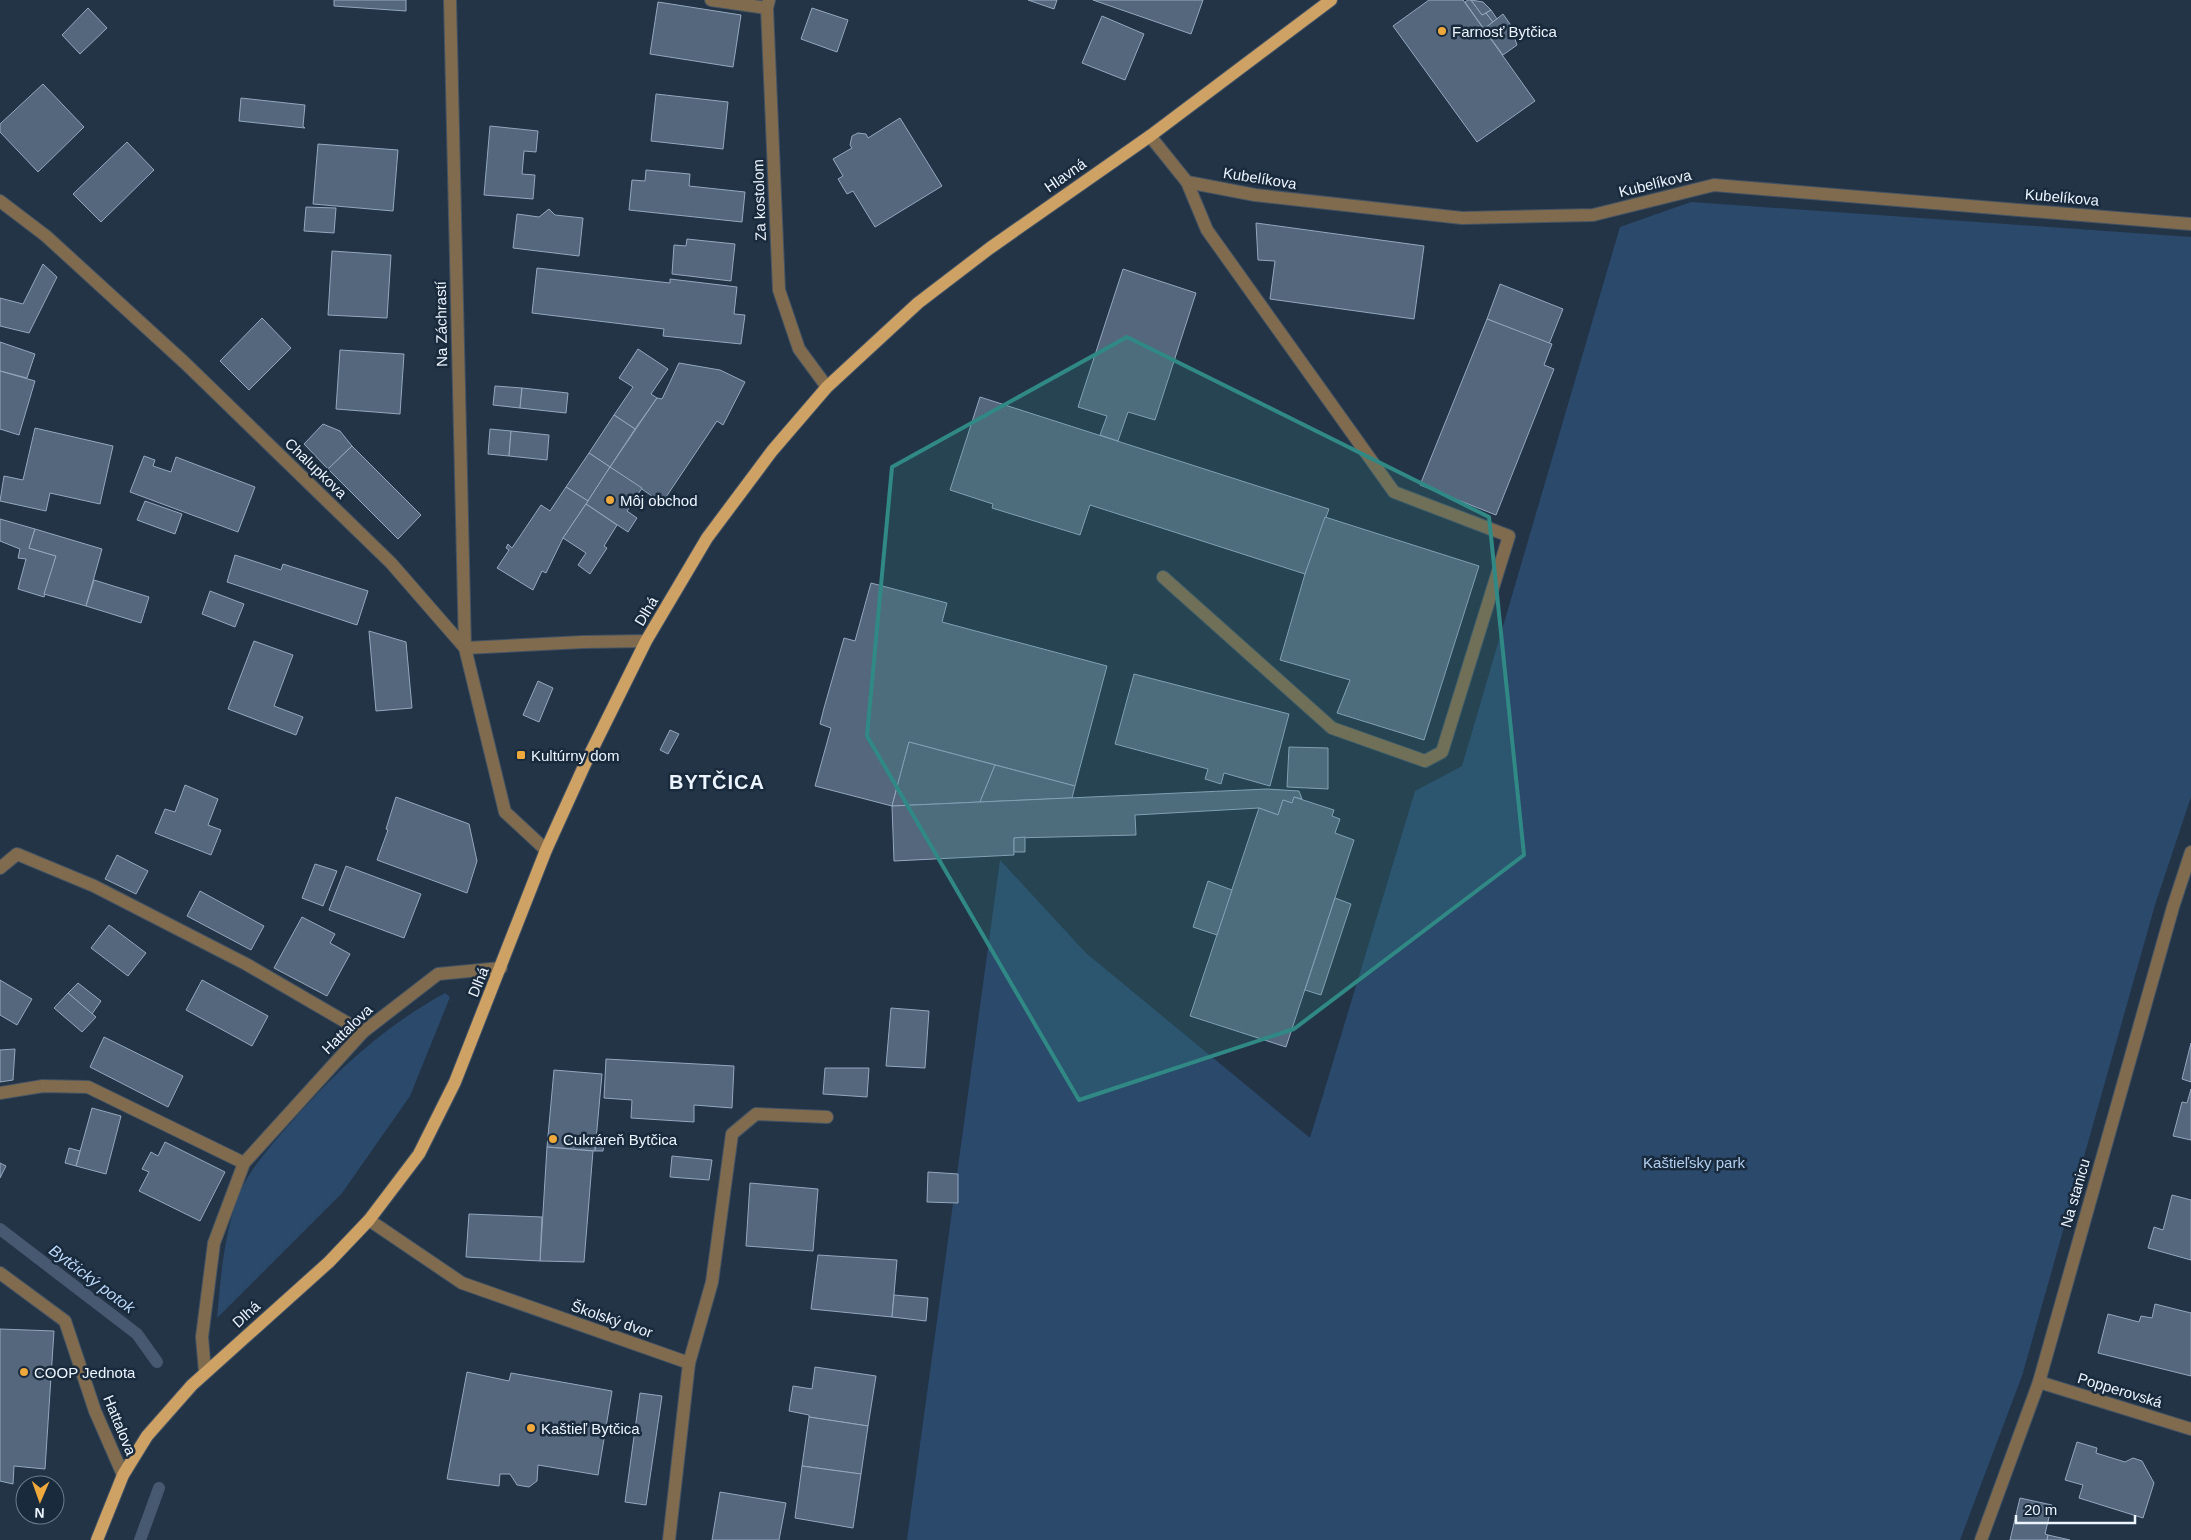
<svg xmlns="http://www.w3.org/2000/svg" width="2191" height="1540" viewBox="0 0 2191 1540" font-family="Arial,sans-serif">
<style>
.green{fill:#2b496b}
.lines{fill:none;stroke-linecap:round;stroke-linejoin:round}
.stream{stroke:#475971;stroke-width:12}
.building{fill:#54677c;stroke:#93a7bf}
.lane-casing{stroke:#435364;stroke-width:14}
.street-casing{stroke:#435364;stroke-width:14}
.primary-casing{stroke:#435364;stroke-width:14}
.lane{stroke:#806b4e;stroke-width:12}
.street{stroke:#806b4e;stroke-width:12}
.primary{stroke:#cea165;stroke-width:12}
.marked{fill:#308984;fill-opacity:0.2;stroke:#308984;stroke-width:4;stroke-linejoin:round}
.poi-dot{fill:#eea83c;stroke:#192a3c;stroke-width:2}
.labels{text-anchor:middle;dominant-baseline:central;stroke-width:5;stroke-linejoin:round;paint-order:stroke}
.poi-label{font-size:15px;fill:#ecf4ff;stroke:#192a3c;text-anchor:start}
.street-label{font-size:15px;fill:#ecf4ff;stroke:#192a3c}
.park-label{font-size:15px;fill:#b1ceef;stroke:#192a3c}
.water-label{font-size:16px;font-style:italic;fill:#bcd9fa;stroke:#192a3c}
.district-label{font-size:20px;font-weight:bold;letter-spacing:1px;fill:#ecf4ff;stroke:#192a3c}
</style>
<rect width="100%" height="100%" fill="#233447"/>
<g class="green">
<path d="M1691,202L2191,237V797L2155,905L2022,1376L1960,1540H907L1000,860L1086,953L1310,1138L1415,791L1462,766L1620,227Z"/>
<path d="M445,993L450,997L410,1096L342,1193L217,1318C221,1275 224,1232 240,1192C251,1167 270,1147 287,1127C334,1073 381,1028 445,993Z"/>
</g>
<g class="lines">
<g class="stream">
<path d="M0,1229L137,1334L157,1362"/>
<path d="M140,1540L159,1488"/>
</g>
</g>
<g class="building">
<path d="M334,0H406V11L334,6Z"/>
<path d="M1028,0H1057L1054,9Z"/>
<path d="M1093,0H1203L1191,34Z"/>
<path d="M1429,0H1463L1535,101L1477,142L1393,26Z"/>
<path d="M1468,0H1471L1482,15L1486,13L1493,22L1484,29L1465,2Z"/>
<path d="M1471,0L1483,2L1491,10L1482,15Z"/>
<path d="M658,2L741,15L733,67L650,54Z"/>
<path d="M88,8L107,28L80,54L62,35Z"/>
<path d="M812,8L848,20L837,52L801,39Z"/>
<path d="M1491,10L1497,19L1493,22L1486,13Z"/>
<path d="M1503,14L1510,24L1517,45L1503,55L1484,29Z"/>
<path d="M1102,16L1144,34L1125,80L1082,63Z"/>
<path d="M43,84L84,127L38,172L0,132V124Z"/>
<path d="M656,94L728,102L723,149L651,141Z"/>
<path d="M241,98L305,105L303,126L305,128L239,121Z"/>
<path d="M900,118L942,186L875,227L853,191L847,194L838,179L843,176L833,159L852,148L850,145L852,136L858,133L866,134L868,138Z"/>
<path d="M490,126L538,131L536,152L524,151L522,174L535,175L533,199L484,195Z"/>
<path d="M127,142L154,170L101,222L73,194Z"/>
<path d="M318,144L398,150L393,211L313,204Z"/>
<path d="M646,170L690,174L689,186L745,192L742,222L629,210L632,180L645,181Z"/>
<path d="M306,207L336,208L334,233L304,231Z"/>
<path d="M549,209L555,215L583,218L579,256L513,248L517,214L539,217Z"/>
<path d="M1256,223L1424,246L1414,319L1270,299L1275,261L1258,260Z"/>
<path d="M687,239L735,244L731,281L672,274L674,245L686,246Z"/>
<path d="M332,251L391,255L387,318L328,315Z"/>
<path d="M43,264L57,277L29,333L0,326V298L23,304Z"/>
<path d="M537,268L670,283V279L737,287L734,314L745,315L741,344L663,336L664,329L532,313Z"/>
<path d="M1123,269L1196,293L1155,420L1128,412L1118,441L1100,435L1107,416L1078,407Z"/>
<path d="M1500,284L1563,309L1549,344L1487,319Z"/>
<path d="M262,318L291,348L249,390L220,361Z"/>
<path d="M1487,319L1552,344L1544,365L1554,369L1496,515L1420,485Z"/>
<path d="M0,342L35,354L27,378L0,371Z"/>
<path d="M638,349L668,369L651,394L657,398L635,429L614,415L633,387L619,378Z"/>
<path d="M340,350L404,354L400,414L336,409Z"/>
<path d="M679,363L720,370L745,382L723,425L717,421L662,503L610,467L657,398L662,399Z"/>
<path d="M0,371L35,381L19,435L0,429Z"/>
<path d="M495,386L522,388L520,408L493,405Z"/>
<path d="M522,388L568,393L566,413L520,408Z"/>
<path d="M980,397L1329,509L1305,574L1090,505L1080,535L992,508L993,504L950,490Z"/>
<path d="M614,415L635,429L610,467L589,453Z"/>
<path d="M323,424L340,431L352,446L328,469L304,444Z"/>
<path d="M35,428L113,446L100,504L50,493L46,511L0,501L4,476L23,480Z"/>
<path d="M490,429L511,431L509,456L488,454Z"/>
<path d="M511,431L549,435L547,460L509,456Z"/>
<path d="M352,446L421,515L398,539L328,469Z"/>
<path d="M589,453L610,467L588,501L566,487Z"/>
<path d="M144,456L155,460L153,466L171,472L176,457L255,487L238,532L130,492Z"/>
<path d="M610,467L642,488L627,511L637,518L628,532L586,504Z"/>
<path d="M566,487L588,501L563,538L546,573L542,571L533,590L497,568L509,550L506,548L508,544L512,548L541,505L550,511Z"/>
<path d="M145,501L182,514L175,534L137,520Z"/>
<path d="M586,504L617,525L604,546L607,548L590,574L578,565L586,553L563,538Z"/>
<path d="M1325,517L1479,566L1424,740L1337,713L1350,680L1280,660L1305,574Z"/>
<path d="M0,519L35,529L29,548L56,556L44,597L18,589L26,559L18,558L20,549L0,541Z"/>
<path d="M35,529L102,549L86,606L44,594L56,556L29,548Z"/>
<path d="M235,555L281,570L283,564L368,591L357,625L227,582Z"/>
<path d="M94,580L149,597L141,623L86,606Z"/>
<path d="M871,583L947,603L942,622L1107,666L1075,786L909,742L892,806L815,786L831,728L820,724L824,708L844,638L855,641Z"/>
<path d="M210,591L244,604L235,627L202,614Z"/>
<path d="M369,631L406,642L412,708L376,711Z"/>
<path d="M254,641L293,655L274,706L303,717L296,735L228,709Z"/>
<path d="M1134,674L1289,714L1270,786L1224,773L1221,784L1205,779L1208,769L1115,744Z"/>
<path d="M538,681L553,688L539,722L523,715Z"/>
<path d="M670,730L679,734L668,754L660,750Z"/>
<path d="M909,742L995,765L980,802L892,806Z"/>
<path d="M1289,747L1328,748V789L1287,787Z"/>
<path d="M995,765L1075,786L1072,798L980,802Z"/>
<path d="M185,785L218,799L208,825L221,830L211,855L155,833L165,809L175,812Z"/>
<path d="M1267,789L1299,791L1302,799L1294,797L1292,803L1283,800L1278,815L1259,808L1135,815L1136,835L1014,838V855L894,861L892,806Z"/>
<path d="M396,797L469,824L477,861L467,893L377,860L388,830L386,829Z"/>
<path d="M1294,797L1334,810L1332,816L1340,819L1335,833L1354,840L1286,1047L1190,1016L1259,808L1278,815L1283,800L1292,803Z"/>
<path d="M1025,837V852H1014V838Z"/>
<path d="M117,855L148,871L136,894L105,879Z"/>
<path d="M315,864L337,871L323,906L302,898Z"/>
<path d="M346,866L421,894L404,938L329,910Z"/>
<path d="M1208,881L1232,890L1217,935L1193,927Z"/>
<path d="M200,891L264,926L251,950L187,916Z"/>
<path d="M1335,898L1351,904L1321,995L1305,990Z"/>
<path d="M302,917L335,934L330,943L350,954L327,996L274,968Z"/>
<path d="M109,925L146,953L128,976L91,948Z"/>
<path d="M0,980L32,999L17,1025L0,1015Z"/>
<path d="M202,980L268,1016L252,1046L186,1010Z"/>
<path d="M78,983L101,1001L92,1014L68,993Z"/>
<path d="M68,993L96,1017L82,1032L54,1008Z"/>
<path d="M891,1008L929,1011L925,1068L886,1066Z"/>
<path d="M104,1037L183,1076L168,1107L90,1067Z"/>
<path d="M2191,1043V1082L2182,1079Z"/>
<path d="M15,1049L13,1080L0,1082V1050Z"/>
<path d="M606,1059L734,1066L732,1108L694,1105V1122L631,1118L632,1100L604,1098Z"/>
<path d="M825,1068H869L867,1097L823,1094Z"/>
<path d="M554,1070L602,1074L595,1151L547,1147Z"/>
<path d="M2191,1089V1140L2173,1136L2182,1102L2187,1103Z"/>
<path d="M92,1108L121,1116L106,1174L76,1166Z"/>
<path d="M597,1136L605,1137L603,1151H595Z"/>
<path d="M165,1142L225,1172L200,1221L139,1191L149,1172L142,1169L151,1152L158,1156Z"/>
<path d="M547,1147L593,1151L584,1262L540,1261Z"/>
<path d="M69,1148L80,1151L76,1166L65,1163Z"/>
<path d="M672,1156L712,1160L709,1180L670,1177Z"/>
<path d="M0,1163L6,1166L0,1178Z"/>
<path d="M928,1172L958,1174V1203L927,1202Z"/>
<path d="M750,1183L818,1189L813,1251L746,1246Z"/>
<path d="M2172,1195L2191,1200V1260L2148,1248L2154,1227L2163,1230Z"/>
<path d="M469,1214L542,1217L540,1261L466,1257Z"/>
<path d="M818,1255L897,1260L892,1317L811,1309Z"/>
<path d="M894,1295L928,1298L926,1321L892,1317Z"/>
<path d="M2155,1304L2191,1313V1376L2098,1353L2108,1314L2139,1322L2141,1316L2152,1318Z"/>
<path d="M0,1329L54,1331L45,1469L14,1466L13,1484L0,1481Z"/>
<path d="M815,1367L876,1376L868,1426L809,1417V1415L789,1411L793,1386L812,1389Z"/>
<path d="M467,1372L509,1381L511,1373L612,1391L598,1475L538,1465L537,1481L529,1487L517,1485L510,1474H500L499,1486L447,1479Z"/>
<path d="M640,1393L662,1396L646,1505L625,1502Z"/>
<path d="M809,1417L868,1426L861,1474L802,1466Z"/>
<path d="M2077,1442L2097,1448L2096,1453L2125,1462L2133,1458L2142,1461L2154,1483L2143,1518L2079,1498L2083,1485L2065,1480Z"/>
<path d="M802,1466L861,1474L853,1528L795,1518Z"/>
<path d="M720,1492L786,1503L779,1540H712Z"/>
<path d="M2020,1498L2052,1505L2045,1534L2048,1535L2047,1540H2010Z"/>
<path d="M2048,1535L2070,1540H2047Z"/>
</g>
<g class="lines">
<defs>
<g id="lane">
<path d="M1163,577L1332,728L1425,761L1442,752L1509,536L1394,492L1207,230L1187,182"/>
<path d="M0,868L17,854L94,886L246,964L363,1032"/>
<path d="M689,1363L712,1282L732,1134L756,1114L827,1117"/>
</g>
<g id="street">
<path d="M450,0L465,648L505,812L546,850"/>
<path d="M711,0L767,8"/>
<path d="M769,0L767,8L779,290L799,349L827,387"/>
<path d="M1150,136L1187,182L1255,195L1462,218L1593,215L1714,185L2191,224"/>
<path d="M0,201L46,236L185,363L391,563L465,648"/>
<path d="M465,648L583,642L646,641"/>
<path d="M0,1093L43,1086L88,1087L244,1163"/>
<path d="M369,1220L462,1283L689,1363L669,1540"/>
<path d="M0,1273L65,1321L95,1411L123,1475"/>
<path d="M205,1372L202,1337L214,1243L244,1163L363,1032L438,974L501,968"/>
<path d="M2039,1382L2191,1429"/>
<path d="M1981,1540L2039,1382L2173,907L2191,852"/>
</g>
<path id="primary" d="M97,1540L123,1475L147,1436L192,1385L329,1262L369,1220L419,1154L455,1082L546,850L585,764L646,641L707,538L772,451L827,387L918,303L990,248L1150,136L1331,0"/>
</defs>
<use href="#lane" class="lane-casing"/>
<use href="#street" class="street-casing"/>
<use href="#primary" class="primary-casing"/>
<use href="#lane" class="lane"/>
<use href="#street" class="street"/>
<use href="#primary" class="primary"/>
</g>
<path class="marked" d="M1127,337L1489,517L1524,855L1294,1029L1079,1100L867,736L892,467Z"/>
<g class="poi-dot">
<circle cx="1442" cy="31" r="5"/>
<circle cx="610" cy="500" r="5"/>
<rect x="516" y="750" width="10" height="10" rx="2.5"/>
<circle cx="553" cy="1139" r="5"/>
<circle cx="24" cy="1372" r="5"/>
<circle cx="531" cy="1428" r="5"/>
</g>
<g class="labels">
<g class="poi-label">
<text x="1452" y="31">Farnosť Bytčica</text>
<text x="620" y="500">Môj obchod</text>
<text x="531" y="755">Kultúrny dom</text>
<text x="563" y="1139">Cukráreň Bytčica</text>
<text x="34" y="1372">COOP Jednota</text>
<text x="541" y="1428">Kaštieľ Bytčica</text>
</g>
<g class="street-label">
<text transform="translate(1065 175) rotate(-35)">Hlavná</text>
<text transform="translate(1260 178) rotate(9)">Kubelíkova</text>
<text transform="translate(1655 183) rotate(-14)">Kubelíkova</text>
<text transform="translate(2062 197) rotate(5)">Kubelíkova</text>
<text transform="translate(759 200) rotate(-92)">Za kostolom</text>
<text transform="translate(441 324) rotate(-91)">Na Záchrastí</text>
<text transform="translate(316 468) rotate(44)">Chalupkova</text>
<text transform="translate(646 611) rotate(-59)">Dlhá</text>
<text transform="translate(478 982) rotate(-68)">Dlhá</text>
<text transform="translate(347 1029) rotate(-44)">Hattalova</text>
<text transform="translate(2075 1193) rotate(-74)">Na stanicu</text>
<text transform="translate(246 1314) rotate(-42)">Dlhá</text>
<text transform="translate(612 1319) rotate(19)">Školský dvor</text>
<text transform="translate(2120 1390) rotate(17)">Popperovská</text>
<text transform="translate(120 1425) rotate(68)">Hattalova</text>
</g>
<g class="park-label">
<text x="1694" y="1162">Kaštieľsky park</text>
</g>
<g class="water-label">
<text transform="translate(92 1279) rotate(37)">Bytčický potok</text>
</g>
<g class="district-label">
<text x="717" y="782">BYTČICA</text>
</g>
</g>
<g transform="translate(40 1500) rotate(182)"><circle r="24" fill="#192a3c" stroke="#6d7b8a"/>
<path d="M0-4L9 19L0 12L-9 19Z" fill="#eea83c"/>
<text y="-8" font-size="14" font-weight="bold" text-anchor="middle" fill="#ecf4ff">N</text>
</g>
<path d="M2016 1515v8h119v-8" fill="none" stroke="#ecf4ff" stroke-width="2.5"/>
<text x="2024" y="1515" font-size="15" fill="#ecf4ff" stroke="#192a3c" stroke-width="4" paint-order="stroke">20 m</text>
</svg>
